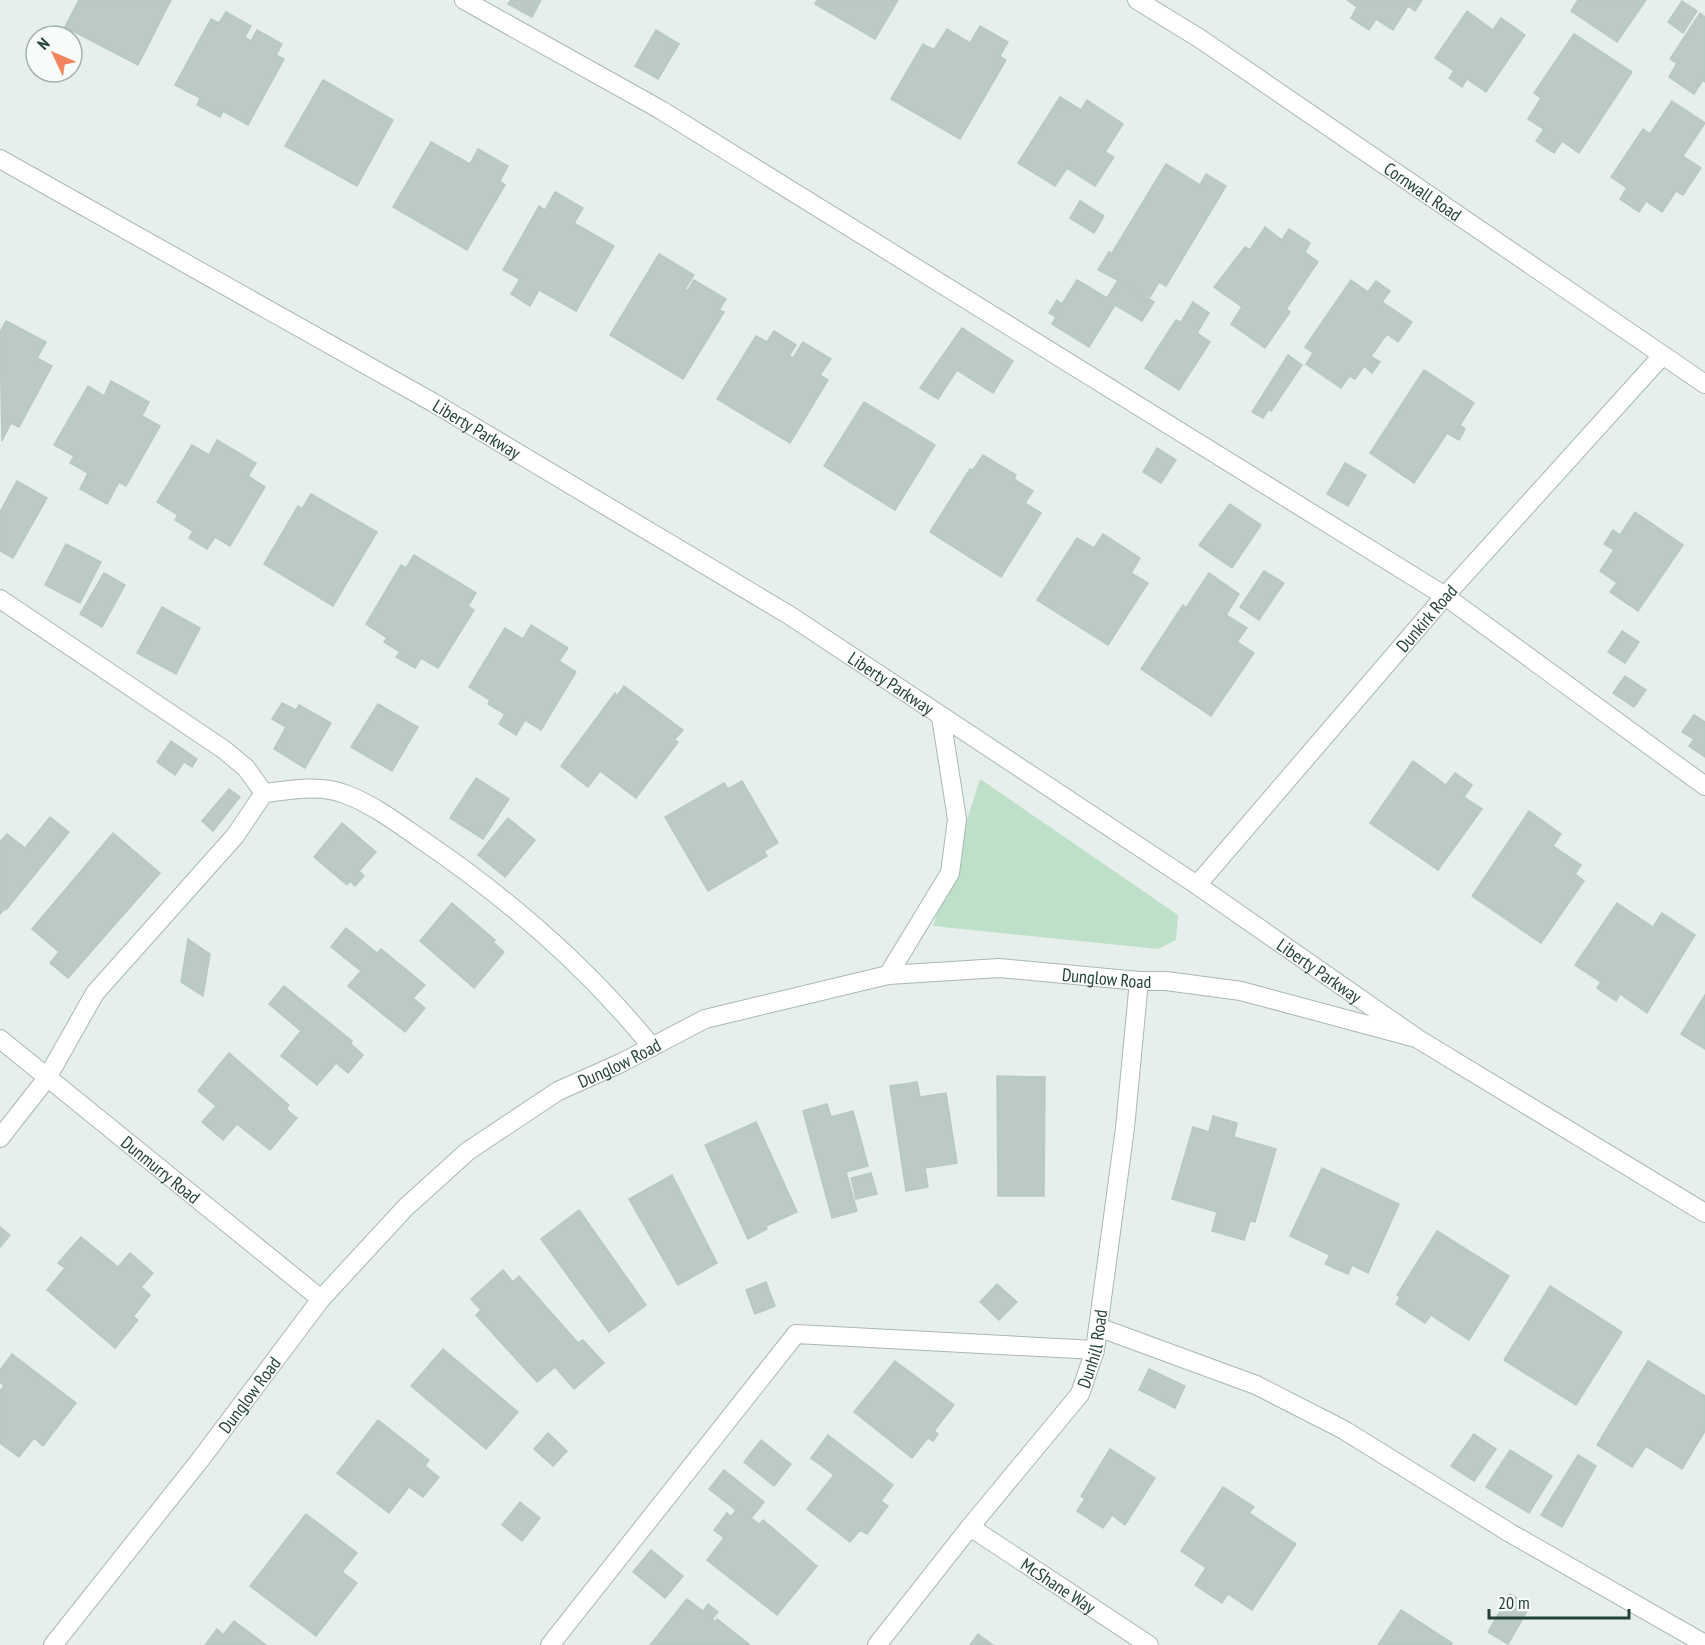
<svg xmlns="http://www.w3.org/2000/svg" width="1705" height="1645" viewBox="0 0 1705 1645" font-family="'PT Sans Narrow',sans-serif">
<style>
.green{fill:#bfe0c8}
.building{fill:#bbcac4;stroke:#b8c9c2;stroke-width:1.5}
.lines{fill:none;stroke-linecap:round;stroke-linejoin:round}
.service-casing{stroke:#a8b8b2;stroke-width:20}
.minor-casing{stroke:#a8b8b2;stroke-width:20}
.tertiary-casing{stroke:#a8b8b2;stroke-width:20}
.service{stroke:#fff;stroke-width:18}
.minor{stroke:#fff;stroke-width:18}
.tertiary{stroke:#fff;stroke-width:18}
.labels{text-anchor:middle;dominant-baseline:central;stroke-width:4.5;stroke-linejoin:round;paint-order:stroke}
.street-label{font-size:18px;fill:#24423a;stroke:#f7fbf9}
</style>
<rect width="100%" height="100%" fill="#e6efeb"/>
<path class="green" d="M980,779L1178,915L1176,940L1158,949L933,926Z"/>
<g class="building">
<path d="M79,0H171L138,65L65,27Z"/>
<path d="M511,0H541L532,17L508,4Z"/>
<path d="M817,0H898L875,39L815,4Z"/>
<path d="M1347,0H1422L1415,11L1408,6L1393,30L1376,19L1369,30L1351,18L1357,7Z"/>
<path d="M1578,0H1646L1617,42L1571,11Z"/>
<path d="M1682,1L1697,11L1683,33L1668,22Z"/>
<path d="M1467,11L1493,30L1501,18L1525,35L1486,92L1467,79L1462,87L1449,78L1454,71L1435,58Z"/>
<path d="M226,12L251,26L245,37L251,41L257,30L282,44L276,55L284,59L248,125L223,111L220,117L197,105L200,98L175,85L211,19L219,23Z"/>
<path d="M1700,13L1705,17V82L1703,80L1694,94L1669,77L1677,63L1670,59Z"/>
<path d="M980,26L1008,42L1000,56L1006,60L960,139L891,99L923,44L934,50L947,29L970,43Z"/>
<path d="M656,30L679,44L658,79L635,66Z"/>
<path d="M1574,34L1632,72L1579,153L1562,141L1554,153L1536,141L1544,129L1528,119L1541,98L1534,93Z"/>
<path d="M323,80L393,120L357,186L285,146Z"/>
<path d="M1060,97L1081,110L1087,100L1123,124L1105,152L1114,157L1095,186L1067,168L1055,186L1018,163Z"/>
<path d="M1672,101L1705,123L1683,156L1701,168L1683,195L1676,191L1662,212L1646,201L1639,212L1620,199L1627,188L1611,177L1643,129L1650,134Z"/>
<path d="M431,142L470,164L478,149L508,166L500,181L505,185L467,250L393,207Z"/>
<path d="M1166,164L1200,185L1206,174L1226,186L1166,286L1159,282L1150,297L1098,270L1109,252L1112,253Z"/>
<path d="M555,192L583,208L574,223L614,246L576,311L539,290L530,306L511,294L520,279L503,270L539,206L545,210Z"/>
<path d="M1080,201L1104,216L1094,233L1070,218Z"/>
<path d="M1265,227L1282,240L1289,229L1310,243L1305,252L1318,262L1286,309L1290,312L1265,348L1231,324L1242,307L1214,287L1245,247L1250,250Z"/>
<path d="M659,254L694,275L685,289L688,290L694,280L726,299L719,310L724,312L683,379L610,335Z"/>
<path d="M1077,280L1107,298L1118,280L1154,302L1142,321L1115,305L1089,347L1052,324L1056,317L1049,313L1057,300L1062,304Z"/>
<path d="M1351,280L1368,292L1376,281L1390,291L1382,302L1412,322L1398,342L1387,334L1371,356L1380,362L1372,373L1364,366L1355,379L1349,376L1341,388L1306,364L1313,353L1305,347Z"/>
<path d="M1193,302L1209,313L1197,333L1210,342L1179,390L1145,368L1176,320L1181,322Z"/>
<path d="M6,321L46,342L37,358L52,366L19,427L11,423L2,441L0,332Z"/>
<path d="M962,328L1013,361L993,393L957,370L938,399L920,388Z"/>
<path d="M774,331L796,345L789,356L793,358L803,342L831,359L820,375L828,380L790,443L717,399L756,336L767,342Z"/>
<path d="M1288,355L1302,365L1271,411L1269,409L1263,418L1252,412Z"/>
<path d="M1424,370L1474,403L1460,425L1465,429L1459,440L1447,433L1414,483L1370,453Z"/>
<path d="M111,381L149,402L142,416L160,426L126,486L119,482L107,504L80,489L88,473L70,463L74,456L54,445L88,386L104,396Z"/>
<path d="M864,402L935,445L895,510L824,466Z"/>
<path d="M217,440L256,463L248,476L265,487L230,546L215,537L207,549L189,538L193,531L175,520L178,515L157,502L192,445L209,455Z"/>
<path d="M1157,448L1176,460L1161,483L1143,472Z"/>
<path d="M983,455L1016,475L1014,479L1033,491L1025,503L1041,513L1001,577L930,532L970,469L973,470Z"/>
<path d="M1345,463L1366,475L1348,506L1327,494Z"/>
<path d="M17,481L47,498L13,558L0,551V512Z"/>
<path d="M311,494L377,532L333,606L264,564L298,506L302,509Z"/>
<path d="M1230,504L1261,525L1232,568L1199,545Z"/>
<path d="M1635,512L1683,545L1638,611L1610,592L1617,583L1600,571L1614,550L1604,544L1613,530L1620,535Z"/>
<path d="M1103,534L1140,558L1131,573L1148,583L1108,645L1037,600L1077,538L1094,548Z"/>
<path d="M66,544L101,562L80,603L45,585Z"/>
<path d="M414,555L476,593L468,606L474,610L438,668L421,658L415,668L396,657L400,652L384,642L387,638L366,624L401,565L406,568Z"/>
<path d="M1264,571L1284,583L1259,620L1240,607Z"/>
<path d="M104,573L125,585L102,627L80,614Z"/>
<path d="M1209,573L1239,594L1226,615L1247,628L1237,642L1254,653L1211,716L1141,669L1183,605L1186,608Z"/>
<path d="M162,607L200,628L176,674L137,653Z"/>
<path d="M531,625L568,648L559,661L576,672L541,730L525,720L516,735L499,724L505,714L488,704L490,700L469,687L505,628L523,639Z"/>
<path d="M1622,631L1639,642L1625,663L1608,652Z"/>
<path d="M1625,676L1646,690L1634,707L1613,693Z"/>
<path d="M624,686L683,730L674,740L678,742L636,798L600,771L588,787L561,766L615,693L617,696Z"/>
<path d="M282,703L296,710L299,705L331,723L305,768L274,749L286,727L272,719Z"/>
<path d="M378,704L418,727L392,771L351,747Z"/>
<path d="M1694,715L1705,722V757L1689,746L1694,739L1682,732Z"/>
<path d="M171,741L197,759L192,767L184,762L175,775L157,762Z"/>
<path d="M1413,761L1446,785L1455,773L1472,785L1464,797L1482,809L1438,870L1370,823Z"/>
<path d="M476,778L509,799L483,839L450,818Z"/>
<path d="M742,781L778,843L764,851L767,856L708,891L665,817L724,783L728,789Z"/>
<path d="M229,789L240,797L213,831L202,821Z"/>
<path d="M1529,811L1561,834L1553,846L1581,865L1575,874L1584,881L1541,943L1472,896Z"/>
<path d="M50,817L69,832L6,910L5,909L0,914V842L7,834L25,848Z"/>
<path d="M508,818L535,840L505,877L478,855Z"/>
<path d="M342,823L376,852L359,871L364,876L355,886L350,881L347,885L314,857Z"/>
<path d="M113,833L160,873L68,978L50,963L59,952L32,929Z"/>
<path d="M452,903L495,940L493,942L504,952L474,988L420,941Z"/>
<path d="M1617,903L1653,927L1662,913L1695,935L1647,1013L1620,994L1616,1001L1597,988L1601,982L1575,965Z"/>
<path d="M346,928L377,953L381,949L425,985L413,998L425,1008L405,1032L348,986L361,971L331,947Z"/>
<path d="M188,939L210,954L203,996L181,982Z"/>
<path d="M284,986L352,1041L351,1044L363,1055L348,1073L336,1063L317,1085L281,1056L301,1031L269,1004Z"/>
<path d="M1705,995V1049L1681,1034Z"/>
<path d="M229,1053L289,1105L286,1109L297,1118L270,1150L237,1124L223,1140L202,1122L216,1106L198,1091Z"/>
<path d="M997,1076L1045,1077L1044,1196H998Z"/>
<path d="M917,1082L920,1097L946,1093L957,1163L925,1168L928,1187L906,1191L890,1086Z"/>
<path d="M827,1104L831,1117L853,1111L868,1166L846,1172L857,1211L832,1218L803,1111Z"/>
<path d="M1213,1116L1237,1123L1234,1137L1276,1149L1255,1222L1250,1221L1244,1240L1212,1231L1217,1212L1172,1199L1193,1127L1209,1132Z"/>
<path d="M756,1122L797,1212L766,1226L767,1229L748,1239L705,1145Z"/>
<path d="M1322,1168L1399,1204L1368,1273L1352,1265L1348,1274L1325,1264L1330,1255L1290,1236Z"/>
<path d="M871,1173L877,1194L856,1199L851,1178Z"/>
<path d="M672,1175L717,1263L678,1285L629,1199Z"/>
<path d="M579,1210L646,1305L609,1332L541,1239Z"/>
<path d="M0,1227L10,1235L0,1247Z"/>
<path d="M1437,1231L1509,1276L1469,1340L1431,1315L1425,1323L1396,1304L1400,1297L1397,1295Z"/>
<path d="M81,1237L118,1267L130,1253L153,1273L141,1287L150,1295L133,1317L138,1320L115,1348L47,1290L65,1268L58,1263Z"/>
<path d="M503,1270L513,1282L519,1276L578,1343L583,1340L604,1363L574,1389L555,1367L537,1382L476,1315L481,1310L471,1299Z"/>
<path d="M766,1282L775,1306L755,1314L746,1290Z"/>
<path d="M997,1284L1017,1302L999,1320L980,1302Z"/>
<path d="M1550,1286L1622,1332L1576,1405L1504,1360Z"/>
<path d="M443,1349L518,1412L486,1449L411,1386Z"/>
<path d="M12,1354L76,1403L43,1446L34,1438L19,1457L0,1443V1391L4,1386L0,1382V1370Z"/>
<path d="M895,1361L954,1405L934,1431L938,1434L933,1441L928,1438L912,1458L854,1412Z"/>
<path d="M1648,1361L1705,1396V1431L1682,1469L1646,1446L1632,1467L1597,1445Z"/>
<path d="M1149,1369L1185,1386L1175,1408L1139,1390Z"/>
<path d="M378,1420L429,1460L425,1466L439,1477L423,1497L409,1487L389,1513L337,1473Z"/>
<path d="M548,1433L567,1451L553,1466L534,1449Z"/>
<path d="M1474,1434L1496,1449L1474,1481L1451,1466Z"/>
<path d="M828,1435L893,1485L881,1501L888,1506L867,1534L860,1530L850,1542L807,1509L834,1475L811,1458Z"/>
<path d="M761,1440L791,1464L774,1486L744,1462Z"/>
<path d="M1110,1449L1155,1478L1125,1525L1112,1515L1103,1528L1077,1511L1085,1499L1081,1496Z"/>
<path d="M1510,1450L1552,1476L1529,1513L1486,1487Z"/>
<path d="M1578,1455L1596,1466L1562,1527L1541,1515Z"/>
<path d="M724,1470L764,1502L751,1518L759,1524L763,1520L817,1566L777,1615L707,1560L724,1538L714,1530L727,1513L731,1517L736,1510L709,1489Z"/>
<path d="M1223,1487L1254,1507L1249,1513L1296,1544L1252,1610L1228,1594L1222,1603L1195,1585L1206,1568L1181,1551Z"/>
<path d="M520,1502L540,1518L522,1541L502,1525Z"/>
<path d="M306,1514L357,1553L342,1572L357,1583L316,1636L250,1586Z"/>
<path d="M651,1550L683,1576L665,1598L633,1572Z"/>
<path d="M1510,1594L1530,1606L1508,1644L1488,1632Z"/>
<path d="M687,1599L703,1611L708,1604L718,1612L712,1619L716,1622L717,1619L750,1645H650Z"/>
<path d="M1401,1610L1452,1643L1451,1645H1378Z"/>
<path d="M234,1621L266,1645H205L217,1629L223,1635Z"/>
<path d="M978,1634L993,1645H970Z"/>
</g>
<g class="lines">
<defs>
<g id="service">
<path d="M464,0L661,110L1445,596L1705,786"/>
<path d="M0,599L223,749L246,768L264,793"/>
<path d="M0,1138L47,1078L95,993L235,836L264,793C291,790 319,784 345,794C372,804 396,822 419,838C505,896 587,967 652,1047"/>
<path d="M1098,1327L1256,1385L1344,1430L1510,1533L1705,1644"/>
<path d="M550,1645L796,1334L1095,1350"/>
</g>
<g id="minor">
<path id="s1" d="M1137,0L1199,38L1705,384"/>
<path id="s2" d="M1197,885L1445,596L1661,357"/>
<path d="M888,975L950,873L957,819L941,717"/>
<path id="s3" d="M0,1039L321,1299"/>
<path id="s4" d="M970,1527L1149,1645"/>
<path id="s5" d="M53,1645L200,1460L321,1299L406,1207L468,1151L558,1091L621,1063L705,1019L888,975L999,968L1139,981H1166L1241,991L1416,1038"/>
<path id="s6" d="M877,1645L970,1527L1080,1394L1095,1350L1125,1128L1139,981"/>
</g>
<g id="tertiary">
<path id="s7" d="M0,159L434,403L789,615L1197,885L1418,1039L1705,1213"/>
</g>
</defs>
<use href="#service" class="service-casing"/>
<use href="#minor" class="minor-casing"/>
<use href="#tertiary" class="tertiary-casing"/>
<use href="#service" class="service"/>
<use href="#minor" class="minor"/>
<use href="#tertiary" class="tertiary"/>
</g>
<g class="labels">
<g class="street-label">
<text stroke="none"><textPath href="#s1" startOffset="344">Cornwall Road</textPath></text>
<text stroke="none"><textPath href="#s7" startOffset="548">Liberty Parkway</textPath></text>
<text stroke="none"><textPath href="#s2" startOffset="352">Dunkirk Road</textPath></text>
<text stroke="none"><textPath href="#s7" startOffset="1034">Liberty Parkway</textPath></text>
<text stroke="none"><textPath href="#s7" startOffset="1550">Liberty Parkway</textPath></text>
<text stroke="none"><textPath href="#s5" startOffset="1326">Dunglow Road</textPath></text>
<text stroke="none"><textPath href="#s5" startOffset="822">Dunglow Road</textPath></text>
<text stroke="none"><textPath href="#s3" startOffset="207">Dunmurry Road</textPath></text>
<text stroke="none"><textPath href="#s6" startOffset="370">Dunhill Road</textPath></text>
<text stroke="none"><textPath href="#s5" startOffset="318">Dunglow Road</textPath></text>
<text stroke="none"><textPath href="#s4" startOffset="106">McShane Way</textPath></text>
</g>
</g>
<g transform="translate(54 54) rotate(314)"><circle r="28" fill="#f7fbf9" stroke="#a3b1ad" stroke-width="1.5"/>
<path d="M0-4.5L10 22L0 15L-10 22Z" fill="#f4845f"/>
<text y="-9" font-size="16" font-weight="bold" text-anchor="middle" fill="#24423a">N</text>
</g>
<path d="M1489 1609v9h140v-9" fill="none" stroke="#24423a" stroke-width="3"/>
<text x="1498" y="1609" font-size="18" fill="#24423a" stroke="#f7fbf9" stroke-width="4.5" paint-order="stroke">20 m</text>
</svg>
